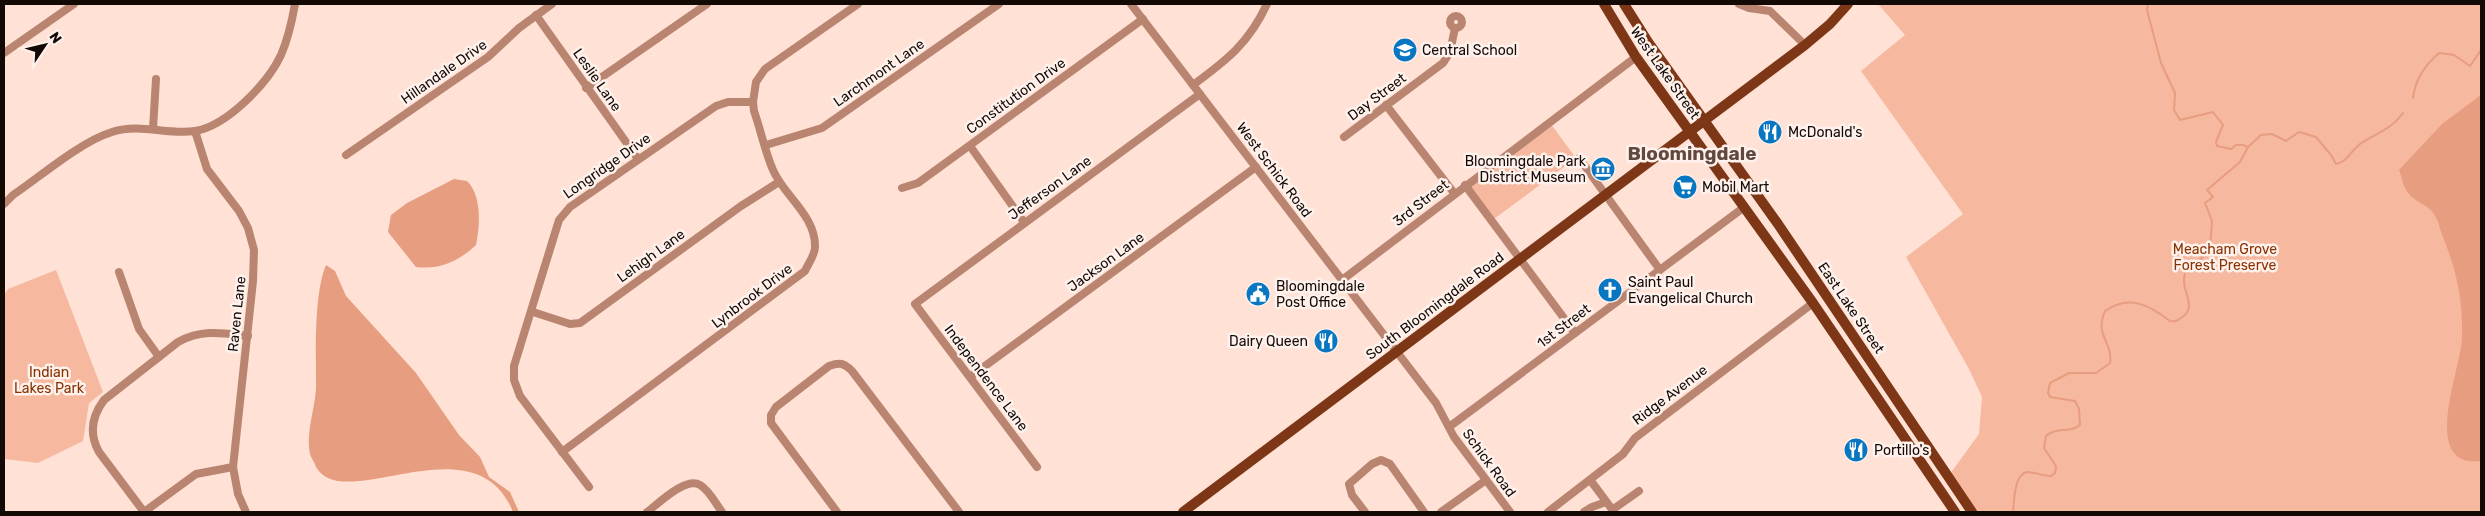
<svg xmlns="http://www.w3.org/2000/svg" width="2485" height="516" viewBox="0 0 2485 516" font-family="Rubik,sans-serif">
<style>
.green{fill:#f6b89f}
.water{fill:#e79d7f}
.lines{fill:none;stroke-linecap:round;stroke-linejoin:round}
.stream{stroke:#e79d7f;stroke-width:2}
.minor{stroke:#b98570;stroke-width:8}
.major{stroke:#7d3716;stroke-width:10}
.labels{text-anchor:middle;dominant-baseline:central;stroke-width:5;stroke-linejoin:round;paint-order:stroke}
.poi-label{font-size:14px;fill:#130a06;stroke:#fff2ed;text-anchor:start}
.street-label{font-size:14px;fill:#130a06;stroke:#fff2ed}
.park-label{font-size:14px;fill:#883201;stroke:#fff2ed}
.district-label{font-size:19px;font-weight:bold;fill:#62493f;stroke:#fff2ed}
</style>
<rect width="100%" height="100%" fill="#ffe1d5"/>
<g class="green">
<path d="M1878,4H2481V512H1973L1950,474L1979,434L1982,397L1969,369L1906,257L1963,214L1861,71L1905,35Z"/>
<path d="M1550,123L1576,158L1494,219L1468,185Z"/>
<path d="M56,270L103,392L89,403L83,441L38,463L5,459L4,295L8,289Z"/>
</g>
<g class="water">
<path d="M2481,95V461C2418,468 2462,368 2462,337C2463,300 2457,272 2443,237C2440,230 2439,222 2435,216C2430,205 2416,203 2409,194C2403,188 2402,177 2399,170L2442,124Z"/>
<path d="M454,179L467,181C482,196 480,225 476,245C459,261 440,270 416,267L388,232L391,215L407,203Z"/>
<path d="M326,265L335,271L346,296L416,373L459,435L480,457L489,477L510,492L519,512H513C475,418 344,516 316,467C315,463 311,458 310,454C305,431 317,405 316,382C316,350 314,294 326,265Z"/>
</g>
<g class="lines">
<g class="stream">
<path d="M2148,4L2147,10L2161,63L2175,93L2174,110L2180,120L2213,112L2223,125L2216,142L2217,146L2231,149L2236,145H2243L2248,147"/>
<path d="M2413,98C2415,80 2425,65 2439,53L2454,55L2470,66L2481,50"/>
<path d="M2013,512C2014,503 2014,474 2027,472C2034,472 2043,476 2051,476L2055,473L2056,466L2044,448L2046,436C2057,426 2070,434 2080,425L2079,409L2075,401L2050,397L2048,393L2050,383L2069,373H2096L2110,363C2113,341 2094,336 2105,311C2129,294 2149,305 2170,321C2175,322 2177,321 2181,318C2197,308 2184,294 2184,281C2184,277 2185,273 2186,269L2210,252L2212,221L2205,203L2213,197L2207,190L2240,162L2248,147L2261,135L2272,134L2286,141L2299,132L2316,137L2331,155L2336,164C2347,162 2351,151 2360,144C2376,133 2391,130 2403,113"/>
</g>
<g class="minor">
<path d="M1131,4L1436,403L1454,437L1510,512"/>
<path d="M1739,4L1749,8L1770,11L1805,45"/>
<path d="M536,15L638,159"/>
<circle cx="1456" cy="22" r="6"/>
<path d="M4,53L74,4"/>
<path d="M1193,85C1227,60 1249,43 1267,4"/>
<path d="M586,88L707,4"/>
<path d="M1386,105L1454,193"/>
<path d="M153,129L156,79"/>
<path d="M195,131L207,169L239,211L248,228L254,250L253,281L233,467L238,494L246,512"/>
<path d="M1344,137L1443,63L1450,52L1455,28"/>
<path d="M766,145L822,128L999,4"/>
<path d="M970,146L1024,222"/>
<path d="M346,155L488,57L519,28L552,4"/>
<path d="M1579,158L1660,270"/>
<path d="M1465,185L1575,333"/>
<path d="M902,188L918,183L1143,19"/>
<path d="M4,204L13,195C41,176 80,142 112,132C140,123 167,135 195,131C227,126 268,83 281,55C288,39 292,21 295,4"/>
<path d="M119,272L139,329L159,357"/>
<path d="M1342,280L1636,57"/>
<path d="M533,312L570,324L580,323L741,206L779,182"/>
<path d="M970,377L1256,167"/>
<path d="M1449,427L1743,208"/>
<path d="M562,452L805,271C808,264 815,255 815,247C816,216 784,196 773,170C765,152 761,131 754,111L753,102L756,82L765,69L858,4"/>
<path d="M233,467L196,474L144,512L99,452C89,434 92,416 104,400L178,342C202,329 222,333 248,336"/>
<path d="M1037,467L915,304L1200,94"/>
<path d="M1591,481L1614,512"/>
<path d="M589,487L520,396L514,380V366L559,220L570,207L716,106L728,102H753"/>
<path d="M1612,510L1639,491"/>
<path d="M647,512C658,504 686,476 700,485C709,490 716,504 722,512"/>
<path d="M837,512L771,423V415L776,407L829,366C840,362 844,363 852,371L959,512"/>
<path d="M1365,512L1352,495L1349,484L1372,464L1381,460L1390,464L1424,512"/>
<path d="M1441,512L1486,480"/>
<path d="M1548,512L1623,454L1635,438L1813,303"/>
<path d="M1584,512L1592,507L1606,502"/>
</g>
<g class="major">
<path d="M1604,4L1636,57L1813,303L1955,512"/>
<path d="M1624,4L1648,42L1778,224L1972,512"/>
<path d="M1183,512L1805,45L1830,24L1848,4"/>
</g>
</g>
<defs>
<symbol id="school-disc" viewBox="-11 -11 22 22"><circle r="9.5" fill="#0876c0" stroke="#fff2ed"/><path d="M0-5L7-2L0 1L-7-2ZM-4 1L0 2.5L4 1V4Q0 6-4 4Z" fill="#fff"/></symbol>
<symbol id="restaurant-disc" viewBox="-11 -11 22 22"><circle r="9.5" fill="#0876c0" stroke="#fff2ed"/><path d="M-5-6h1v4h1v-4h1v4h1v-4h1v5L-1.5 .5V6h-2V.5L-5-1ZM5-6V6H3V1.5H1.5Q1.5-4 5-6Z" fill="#fff"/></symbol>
<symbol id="museum-disc" viewBox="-11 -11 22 22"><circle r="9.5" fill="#0876c0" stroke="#fff2ed"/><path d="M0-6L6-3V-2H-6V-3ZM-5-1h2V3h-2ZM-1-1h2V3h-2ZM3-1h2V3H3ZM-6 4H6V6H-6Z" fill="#fff"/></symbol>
<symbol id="supermarket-disc" viewBox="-11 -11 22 22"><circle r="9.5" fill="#0876c0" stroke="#fff2ed"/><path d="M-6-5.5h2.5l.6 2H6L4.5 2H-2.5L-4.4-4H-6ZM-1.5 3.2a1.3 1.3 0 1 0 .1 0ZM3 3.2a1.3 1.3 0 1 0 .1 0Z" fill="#fff"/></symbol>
<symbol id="church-disc" viewBox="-11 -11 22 22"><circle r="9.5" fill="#0876c0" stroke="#fff2ed"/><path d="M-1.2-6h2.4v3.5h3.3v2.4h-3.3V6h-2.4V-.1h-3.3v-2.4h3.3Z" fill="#fff"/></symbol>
<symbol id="civic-disc" viewBox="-11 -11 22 22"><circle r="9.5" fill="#0876c0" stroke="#fff2ed"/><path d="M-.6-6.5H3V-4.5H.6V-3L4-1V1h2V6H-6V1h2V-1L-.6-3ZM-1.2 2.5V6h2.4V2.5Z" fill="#fff"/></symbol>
</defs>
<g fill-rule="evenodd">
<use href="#school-disc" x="1391" y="36" width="28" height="28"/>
<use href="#restaurant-disc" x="1756" y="118" width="28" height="28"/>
<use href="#museum-disc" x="1589" y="155" width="28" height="28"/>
<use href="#supermarket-disc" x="1671" y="173" width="28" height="28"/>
<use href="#church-disc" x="1596" y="276" width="28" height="28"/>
<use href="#civic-disc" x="1244" y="280" width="28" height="28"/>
<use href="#restaurant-disc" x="1312" y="327" width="28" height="28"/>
<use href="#restaurant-disc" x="1842" y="436" width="28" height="28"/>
</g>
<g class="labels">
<g class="poi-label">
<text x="1422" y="50">Central School</text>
<text x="1788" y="132">McDonald's</text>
<text x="1586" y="161" text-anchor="end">Bloomingdale Park<tspan x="1586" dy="16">District Museum</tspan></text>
<text x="1702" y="187">Mobil Mart</text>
<text x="1628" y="282">Saint Paul<tspan x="1628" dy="16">Evangelical Church</tspan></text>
<text x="1276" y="286">Bloomingdale<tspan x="1276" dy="16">Post Office</tspan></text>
<text x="1308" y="341" text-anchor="end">Dairy Queen</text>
<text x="1874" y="450">Portillo's</text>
</g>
<g class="street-label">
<text transform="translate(444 72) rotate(-35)">Hillandale Drive</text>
<text transform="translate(879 73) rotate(-35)">Larchmont Lane</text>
<text transform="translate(1665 73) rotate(55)">West Lake Street</text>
<text transform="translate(597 80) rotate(55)">Leslie Lane</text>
<text transform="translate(1016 96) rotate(-36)">Constitution Drive</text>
<text transform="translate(1377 97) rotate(-37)">Day Street</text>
<text transform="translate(607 166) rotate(-35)">Longridge Drive</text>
<text transform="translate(1274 170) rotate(53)">West Schick Road</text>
<text transform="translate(1050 188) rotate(-36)">Jefferson Lane</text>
<text transform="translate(1421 203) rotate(-38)">3rd Street</text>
<text transform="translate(651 256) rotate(-36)">Lehigh Lane</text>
<text transform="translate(1106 262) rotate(-36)">Jackson Lane</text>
<text transform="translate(752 296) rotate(-37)">Lynbrook Drive</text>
<text transform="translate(1435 306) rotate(-37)">South Bloomingdale Road</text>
<text transform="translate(1851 308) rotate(56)">East Lake Street</text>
<text transform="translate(237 314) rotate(-84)">Raven Lane</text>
<text transform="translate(1564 326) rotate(-37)">1st Street</text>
<text transform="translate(986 378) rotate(53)">Independence Lane</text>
<text transform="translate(1670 395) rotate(-37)">Ridge Avenue</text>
<text transform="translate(1489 463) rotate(54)">Schick Road</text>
</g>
<g class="park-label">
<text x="2225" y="249">Meacham Grove<tspan x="2225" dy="16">Forest Preserve</tspan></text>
<text x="49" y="372">Indian<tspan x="49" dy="16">Lakes Park</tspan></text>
</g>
<g class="district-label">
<text x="1692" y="153">Bloomingdale</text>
</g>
</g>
<rect width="2485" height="516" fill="none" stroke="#130a06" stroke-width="10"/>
<g transform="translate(45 45) rotate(55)" stroke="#fff2ed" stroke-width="4" paint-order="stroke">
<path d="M0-4L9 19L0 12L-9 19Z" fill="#130a06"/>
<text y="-8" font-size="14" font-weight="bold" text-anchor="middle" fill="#130a06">N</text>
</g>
</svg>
